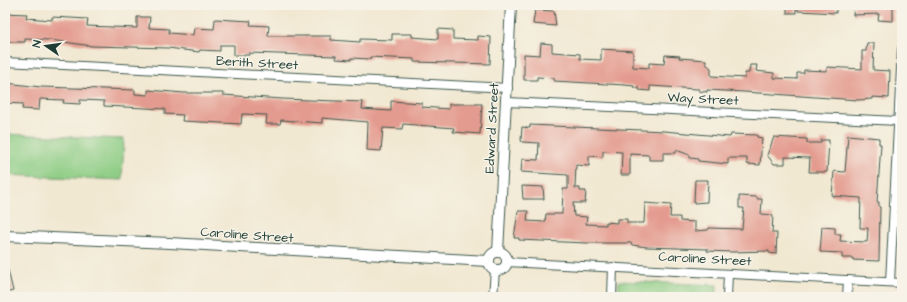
<svg xmlns="http://www.w3.org/2000/svg" width="907" height="302" viewBox="0 0 907 302" font-family="'Architects Daughter',sans-serif">
<style>
.green{fill:#8ccc83;stroke:#56845c}
.building{fill:#e49b8f}
.lines{fill:none;stroke-linecap:round;stroke-linejoin:round}
.minor-casing{stroke:#3e574c;stroke-width:10}
.tertiary-casing{stroke:#3e574c;stroke-width:12}
.minor{stroke:#fff;stroke-width:8}
.tertiary{stroke:#fff;stroke-width:10}
.labels{text-anchor:middle;dominant-baseline:central;stroke-width:3;stroke-linejoin:round;paint-order:stroke}
.street-label{font-size:13px;fill:#1f3d34;stroke:#f7f3e8}
</style>
<rect width="100%" height="100%" fill="#f7f3e8"/>
<filter id="ink" filterUnits="userSpaceOnUse"><feTurbulence type="fractalNoise" baseFrequency=".025" numOctaves="2"/><feDisplacementMap in="SourceGraphic" scale="8" xChannelSelector="R" yChannelSelector="G"/><feConvolveMatrix kernelMatrix="1 2 1 2 8 2 1 2 1" color-interpolation-filters="sRGB"/></filter>
<filter id="wash" filterUnits="userSpaceOnUse"><feTurbulence type="fractalNoise" baseFrequency=".012" numOctaves="4" result="noise"/><feDisplacementMap in="SourceGraphic" scale="16" xChannelSelector="R" yChannelSelector="G"/><feGaussianBlur stdDeviation="0.9" result="paint"/><feColorMatrix in="noise" values="0 0 0 0 0 0 0 0 0 0 0 0 0 0 0 0 0 1.4 0 .05"/><feComposite in="paint" operator="in"/></filter>
<g filter="url(#wash)">
<rect width="100%" height="100%" fill="#f1e8d1"/>
<g class="green">
<path d="M5,134L124,139L122,180L5,175Z"/>
<path d="M619,281L717,285V297H618Z"/>
</g>
<g id="blocks">
<g class="building">
<rect x="787" y="5" width="9" height="8"/>
<path d="M798,5H836V13L798,11Z"/>
<path d="M854,5H893V21L878,20L879,14L853,15Z"/>
<path d="M535,10L554,11L556,26L533,24Z"/>
<path d="M5,13L27,14L26,18L52,20V17L88,19L87,26L137,28V17H150L149,28L169,29V33L193,35L194,28L214,29L215,19L251,21L250,25L269,26L268,36H331V40L360,42V39L392,40V34H412V37L438,39V29L453,30V39L478,40V36L491,37L490,64L414,62V59L370,57V59L351,58V60L336,59V56L249,53V55H234V45H220V51L200,50L199,52L168,48L92,46L50,40L25,39V42H12L5,40Z"/>
<path d="M541,43L552,44V52L580,54V59L601,60V49L633,51V67L649,68V63L664,64L665,55L680,56L679,58L706,60V64L711,68V76L745,78V73H749L750,65H757L756,71L774,73V78L797,79V73H804V70L827,71V67L862,69V51H866L867,43H874L873,70L890,71L889,98L872,97V99L858,100L744,92L707,90V92L699,91V89H697L650,86V91L639,90V88H634V86L625,85L554,81V78L537,77V80H524V54L540,55Z"/>
<path d="M6,83L41,87L135,90V94L148,95V90L184,93H223V95L282,99L363,102L362,109L391,111V101L422,103V107L449,109V104H482L480,134L453,132L454,128L403,124L402,129L383,128L381,151L367,150L368,122L322,118V123L281,120L280,124H266L267,115L242,114L241,124L182,121L183,115L165,114V109L104,106V101L80,100V104L63,103L64,100L40,99L39,110L22,109L23,104L5,103Z"/>
<path d="M530,125L664,131L730,137L731,134L757,135V137L762,138L760,165L747,164V158H728V164L698,161V159L690,158V155L676,150V153H663V160H649V155L630,154V175H621L622,152L603,151V157L589,156V166L576,165L575,188H580V191H586L585,203H573L574,216L587,217L586,224L606,225V222L617,223V219H627V223H644L645,203L671,205L670,217H680V221L695,222V231L708,230L709,228L742,229L744,208H739V196L757,197V199H762L761,214L773,215L772,233H777L776,254L769,253V251L732,252L707,251L708,249L647,247L632,245L631,243H586L519,240V238H514L518,211H528L527,221L545,222L546,214H562L563,189H568V175L521,172L522,159L538,160L539,143L522,142L521,140L522,127L530,128Z"/>
<path d="M848,135L879,138V144H881L877,202H879V207H880L879,261L853,260V258H842V253L820,252L822,227L835,228V234H841L840,241L867,242L868,228H860L861,198L832,196L834,171L845,172Z"/>
<path d="M774,137L807,139V143H821V140H829L827,172H809L810,158L785,157V164H774L767,155Z"/>
<path d="M695,180H708L707,202L694,203Z"/>
<path d="M522,186L543,187L544,199H523Z"/>
<path d="M8,270L13,291L5,293V271Z"/>
</g>
</g>
</g>
<g filter="url(#ink)">
<use href="#blocks" fill-opacity="0" stroke="#3e574c" stroke-width="1"/>
<g class="lines">
<defs>
<g id="minor">
<path d="M5,62L508,88"/>
<path d="M507,102L898,121"/>
<path d="M507,262L902,283"/>
<path d="M890,282L902,49"/>
<path d="M493,297L495,270"/>
<path d="M612,297L613,267"/>
<path d="M727,297L728,274"/>
<path d="M847,297L848,280"/>
</g>
<g id="tertiary">
<path d="M5,236L170,243L488,261"/>
<circle cx="498" cy="261" r="9"/>
<path d="M498,252L511,5"/>
</g>
</defs>
<use href="#minor" class="minor-casing"/>
<use href="#tertiary" class="tertiary-casing"/>
<use href="#minor" class="minor"/>
<use href="#tertiary" class="tertiary"/>
</g>
</g>
<g class="labels">
<g class="street-label">
<text transform="translate(257 63) rotate(3)">Berith Street</text>
<text transform="translate(703 99) rotate(3)">Way Street</text>
<text transform="translate(492 128) rotate(-87)">Edward Street</text>
<text transform="translate(247 235) rotate(4)">Caroline Street</text>
<text transform="translate(705 259) rotate(3)">Caroline Street</text>
</g>
</g>
<rect width="907" height="302" fill="none" stroke="#f7f3e8" stroke-width="20"/>
<g transform="translate(46 46) rotate(283)" stroke="#f7f3e8" stroke-width="3" paint-order="stroke">
<path d="M0-3L7 15L0 10L-7 15Z" fill="#1f3d34"/>
<text y="-6" font-size="11" font-weight="bold" text-anchor="middle" fill="#1f3d34">N</text>
</g>
</svg>
